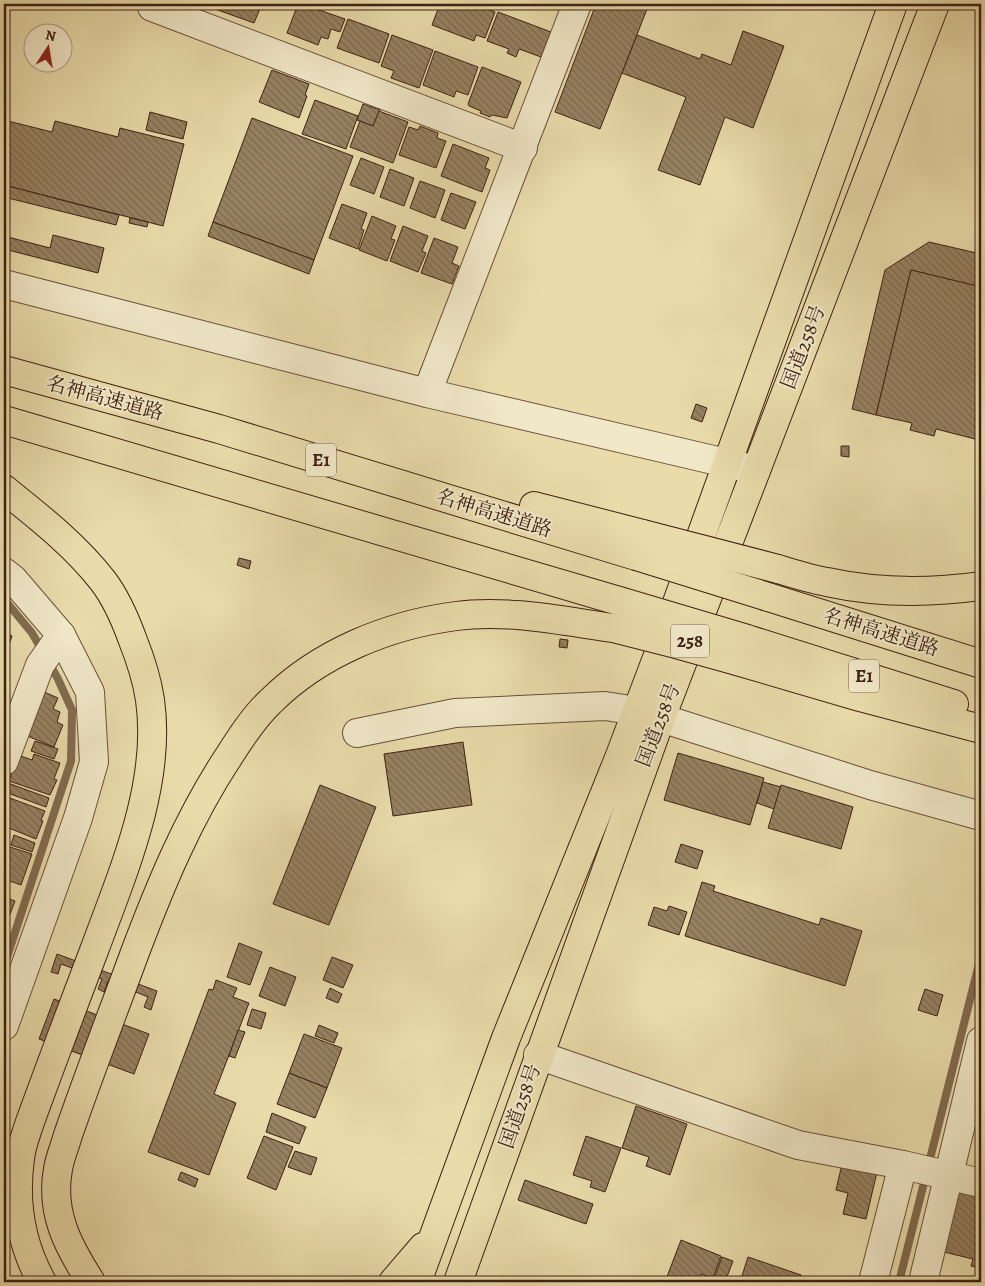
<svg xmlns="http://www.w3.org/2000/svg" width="985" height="1286" viewBox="0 0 985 1286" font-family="Alegreya,'Noto Serif JP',serif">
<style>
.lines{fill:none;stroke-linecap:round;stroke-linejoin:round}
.stream{stroke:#826b4f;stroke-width:8}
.building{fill:url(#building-back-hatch);stroke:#3e2114}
.minor-casing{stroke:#69503a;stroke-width:30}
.highway-casing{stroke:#3e2114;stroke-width:30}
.minor{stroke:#f1e8c8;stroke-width:28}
.highway{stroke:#e9dbaa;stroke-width:28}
.highway-bridge-casing{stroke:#3e2114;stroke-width:30;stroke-linecap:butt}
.highway-bridge{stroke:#e9dbaa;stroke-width:28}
.labels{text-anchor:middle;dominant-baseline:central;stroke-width:4;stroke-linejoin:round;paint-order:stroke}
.shield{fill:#f1e8c8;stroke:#745d4a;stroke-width:1}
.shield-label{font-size:19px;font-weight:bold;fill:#3e2114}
.street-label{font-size:20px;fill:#3e2114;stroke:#f1e8c8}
</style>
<defs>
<pattern id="building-back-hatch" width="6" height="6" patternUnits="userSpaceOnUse" patternTransform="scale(1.25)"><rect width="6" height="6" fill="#978262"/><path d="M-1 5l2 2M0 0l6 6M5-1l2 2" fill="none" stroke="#7d6a50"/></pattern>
</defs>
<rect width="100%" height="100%" fill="#e9dbaa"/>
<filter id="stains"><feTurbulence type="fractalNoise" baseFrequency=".004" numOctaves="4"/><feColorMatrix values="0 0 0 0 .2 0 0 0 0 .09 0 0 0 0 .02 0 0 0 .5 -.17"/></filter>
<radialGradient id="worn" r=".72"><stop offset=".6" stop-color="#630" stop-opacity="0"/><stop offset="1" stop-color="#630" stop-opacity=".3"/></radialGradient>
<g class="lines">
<g class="stream">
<path d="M4,599L32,633L43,652"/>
<path d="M4,966L71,761L72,710L58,679L48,661"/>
<path d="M899,1282L981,956"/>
</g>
</g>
<g class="building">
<path d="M217,4H262L254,23L215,9Z"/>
<path d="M298,4H302L345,19L340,32L331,29L328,39L321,37L318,45L287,33Z"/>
<path d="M440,4H473L495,12L485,38L476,35L474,41L432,25Z"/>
<path d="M596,4H649L600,129L555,112Z"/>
<path d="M498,12L551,32L541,57L519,49L516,57L507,53L509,49L487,41Z"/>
<path d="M348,19L389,34L379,63L337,48Z"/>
<path d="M743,31L784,46L753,128L725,117L700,185L658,170L686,97L622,73L637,35L700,59L702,54L731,65Z"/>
<path d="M392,35L433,50L419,88L391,78L394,71L381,66Z"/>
<path d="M435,51L478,67L468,95L456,91L454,97L423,85Z"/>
<path d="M482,67L521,82L507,118L492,115L490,117L480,113L481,111L469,106L468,104Z"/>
<path d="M272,70L309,84L305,95L307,96L299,118L259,102Z"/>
<path d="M315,100L358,116L346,149L302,134Z"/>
<path d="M363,104L380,110L373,126L357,120Z"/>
<path d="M379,111L408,122L393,163L350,147L360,121L373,126Z"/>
<path d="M150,112L187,122L183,139L146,130Z"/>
<path d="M252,118L353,156L314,260L213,222Z"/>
<path d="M4,120L52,132L55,121L118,137L120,128L184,144L163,226L4,185Z"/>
<path d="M420,126L438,133L437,138L446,141L436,168L399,155L409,127L418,130Z"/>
<path d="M453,144L489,158L485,168L490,170L482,192L441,176Z"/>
<path d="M361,158L384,167L374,194L350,185Z"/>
<path d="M390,169L414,178L404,206L380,197Z"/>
<path d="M420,181L445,190L435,218L410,208Z"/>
<path d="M4,185L119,215L116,225L4,197Z"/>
<path d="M451,193L476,202L465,229L441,220Z"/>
<path d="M342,204L367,213L361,229L364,230L358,249L329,238Z"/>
<path d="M372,216L396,226L391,239L395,240L387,261L359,250Z"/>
<path d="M130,218L148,222L147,227L129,223Z"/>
<path d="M213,222L314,260L309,274L208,236Z"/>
<path d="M403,226L428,236L422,251L426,253L418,272L390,261Z"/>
<path d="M53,235L104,248L98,273L4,249V236L50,248Z"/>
<path d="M434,238L458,247L452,263L459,266L452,284L421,273Z"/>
<path d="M929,242L981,254V287L911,270L876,415L852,409L885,270Z"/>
<path d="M911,270L981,287V430L979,440L936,429L934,436L910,430L912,423L876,415Z"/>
<path d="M696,404L707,408L702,422L691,418Z"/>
<path d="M841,446H849V457L841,456Z"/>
<path d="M239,558L251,561L249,569L237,565Z"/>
<path d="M4,632L12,636L5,656H4Z"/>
<path d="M560,639L568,640L567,648L559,647Z"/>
<path d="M42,691L58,698L53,709L60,712L57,722L63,725L54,747L25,735Z"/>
<path d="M35,741L58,749L54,759L31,751Z"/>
<path d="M463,742L472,805L393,816L384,754Z"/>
<path d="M678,753L764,778L750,825L664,800Z"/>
<path d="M34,754L60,763L54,779L57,780L50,795L9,781L18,755L32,760Z"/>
<path d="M763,782L781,787L774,809L757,803Z"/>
<path d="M8,783L49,798L46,807L5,792Z"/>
<path d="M320,785L376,807L329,925L273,904Z"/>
<path d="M781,785L853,807L841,849L768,828Z"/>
<path d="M7,797L45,811L41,820L43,821L36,839L4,826V799L6,800Z"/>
<path d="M14,835L35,843L32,852L11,845Z"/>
<path d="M681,844L703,851L697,869L675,862Z"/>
<path d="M4,845L32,854L21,885L4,879Z"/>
<path d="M702,882L715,886L713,891L819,925L821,918L862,931L845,986L685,936Z"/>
<path d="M4,897L15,901L4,930Z"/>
<path d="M669,906L687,912L679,935L648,925L654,907L667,911Z"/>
<path d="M239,943L262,952L250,985L227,977Z"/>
<path d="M57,954L157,991L151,1010L144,1007L148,997L121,986L108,981L104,992L98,989L102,979L61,964L58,974L51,972Z"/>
<path d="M332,957L353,965L343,988L323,980Z"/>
<path d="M270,967L296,977L285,1006L259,996Z"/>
<path d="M216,980L237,988L233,997L249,1003L214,1094L236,1103L209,1175L148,1152L209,989L213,990Z"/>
<path d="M330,988L342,994L338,1003L326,998Z"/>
<path d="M925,989L943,995L937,1016L918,1010Z"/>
<path d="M54,999L149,1034L134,1074L39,1039Z"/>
<path d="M252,1009L266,1013L261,1029L247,1025Z"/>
<path d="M319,1025L338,1033L334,1043L315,1036Z"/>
<path d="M238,1030L245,1032L235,1058L229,1056Z"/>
<path d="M304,1034L342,1048L327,1088L289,1073Z"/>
<path d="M289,1073L327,1088L315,1118L277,1104Z"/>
<path d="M636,1106L687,1124L670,1175L646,1166L649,1157L622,1148Z"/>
<path d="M272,1113L306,1127L299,1144L266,1132Z"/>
<path d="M264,1136L293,1147L276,1190L247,1178Z"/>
<path d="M586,1136L621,1148L605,1192L590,1187L592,1181L573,1175Z"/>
<path d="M295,1151L317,1158L311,1175L288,1167Z"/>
<path d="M842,1164L877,1172L866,1219L843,1214L848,1193L836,1190Z"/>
<path d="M181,1172L198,1179L195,1187L178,1180Z"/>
<path d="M525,1180L593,1204L586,1224L518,1200Z"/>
<path d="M958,1187L981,1192V1268L971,1266L973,1259L944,1252Z"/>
<path d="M681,1240L721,1256L713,1278L701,1274L698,1282H665Z"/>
<path d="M722,1257L733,1261L725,1282L714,1279Z"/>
<path d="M748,1257L801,1275L799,1282H740Z"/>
</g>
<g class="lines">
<defs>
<g id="minor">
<path d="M153,4L152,7L523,148"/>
<path d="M4,284L427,393L756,470"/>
<path d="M427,393L577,4"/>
<path d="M4,572L13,579L61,635L90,692L94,762L78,818L4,1026"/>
<path d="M357,733L455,713L605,706L637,711L661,718L870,785L981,816"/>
<path d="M4,761L40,665L61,635"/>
<path d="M538,1055L798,1145L903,1165L981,1183"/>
<path d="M873,1282L903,1165"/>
<path d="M923,1282L981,1041"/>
</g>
<g id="highway">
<path d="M4,370L219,429L636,556"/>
<path d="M4,420L619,601"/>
<path d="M4,489C39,517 75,545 103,581C116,598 125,619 132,638C140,658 147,679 150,700C162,783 123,872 95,948C73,1006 51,1064 30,1122C26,1134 21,1147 20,1159C14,1202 21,1244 42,1282"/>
<path d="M534,506L643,534"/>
<path d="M778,569C794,574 810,579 827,582C877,593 930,593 981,586"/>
<path d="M768,597L981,664"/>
<path d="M747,639L954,704"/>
<path d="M737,661L860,697L981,729"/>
<path d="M91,1282C68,1246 50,1213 58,1169C60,1157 65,1146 68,1135C89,1074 112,1015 134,955C160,886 188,818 229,756C241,737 254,717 270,702C319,653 388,625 456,616C507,609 563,621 613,628"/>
<path d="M393,1282L423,1247"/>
<path d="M417,1282L506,1038L619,758L657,658L893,4"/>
<path d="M458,1282L661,718L935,4"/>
</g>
</defs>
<use href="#minor" class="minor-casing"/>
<use href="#highway" class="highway-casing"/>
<use href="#minor" class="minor"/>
<use href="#highway" class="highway"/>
<defs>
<g id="highway-bridge">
<path d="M643,534L778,569"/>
<path d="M636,556L768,597"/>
<path d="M619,601L747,639"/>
<path d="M613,628L676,644L737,661"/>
</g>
</defs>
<use href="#highway-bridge" class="highway-bridge-casing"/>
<use href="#highway-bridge" class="highway-bridge"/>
</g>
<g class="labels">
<g class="shield">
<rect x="306" y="443.5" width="30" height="33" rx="4"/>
<rect x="671" y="624.5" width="38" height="33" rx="4"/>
<rect x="849" y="659.5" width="30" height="33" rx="4"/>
</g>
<g class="shield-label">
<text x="321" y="460">E1</text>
<text x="690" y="641">258</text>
<text x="864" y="676">E1</text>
</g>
<g class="street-label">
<text transform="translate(803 347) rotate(-69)">国道258号</text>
<text transform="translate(105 398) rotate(15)">名神高速道路</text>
<text transform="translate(494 513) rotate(17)">名神高速道路</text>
<text transform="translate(881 632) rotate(17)">名神高速道路</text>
<text transform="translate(658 725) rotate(-69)">国道258号</text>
<text transform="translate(520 1106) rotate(-71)">国道258号</text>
</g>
</g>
<rect width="985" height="1286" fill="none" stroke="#e9dbaa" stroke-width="20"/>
<rect x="5" y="5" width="975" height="1276" fill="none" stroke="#3e2114" stroke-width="2.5"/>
<rect x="10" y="10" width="965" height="1266" fill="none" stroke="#3e2114"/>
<g transform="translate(48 48) rotate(12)"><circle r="24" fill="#f1e8c8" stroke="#a99880"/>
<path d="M0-4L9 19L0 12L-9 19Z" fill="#8f2418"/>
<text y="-8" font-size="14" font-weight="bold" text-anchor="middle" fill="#3e2114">N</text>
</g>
<rect width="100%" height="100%" filter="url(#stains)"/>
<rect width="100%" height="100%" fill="url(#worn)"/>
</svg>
